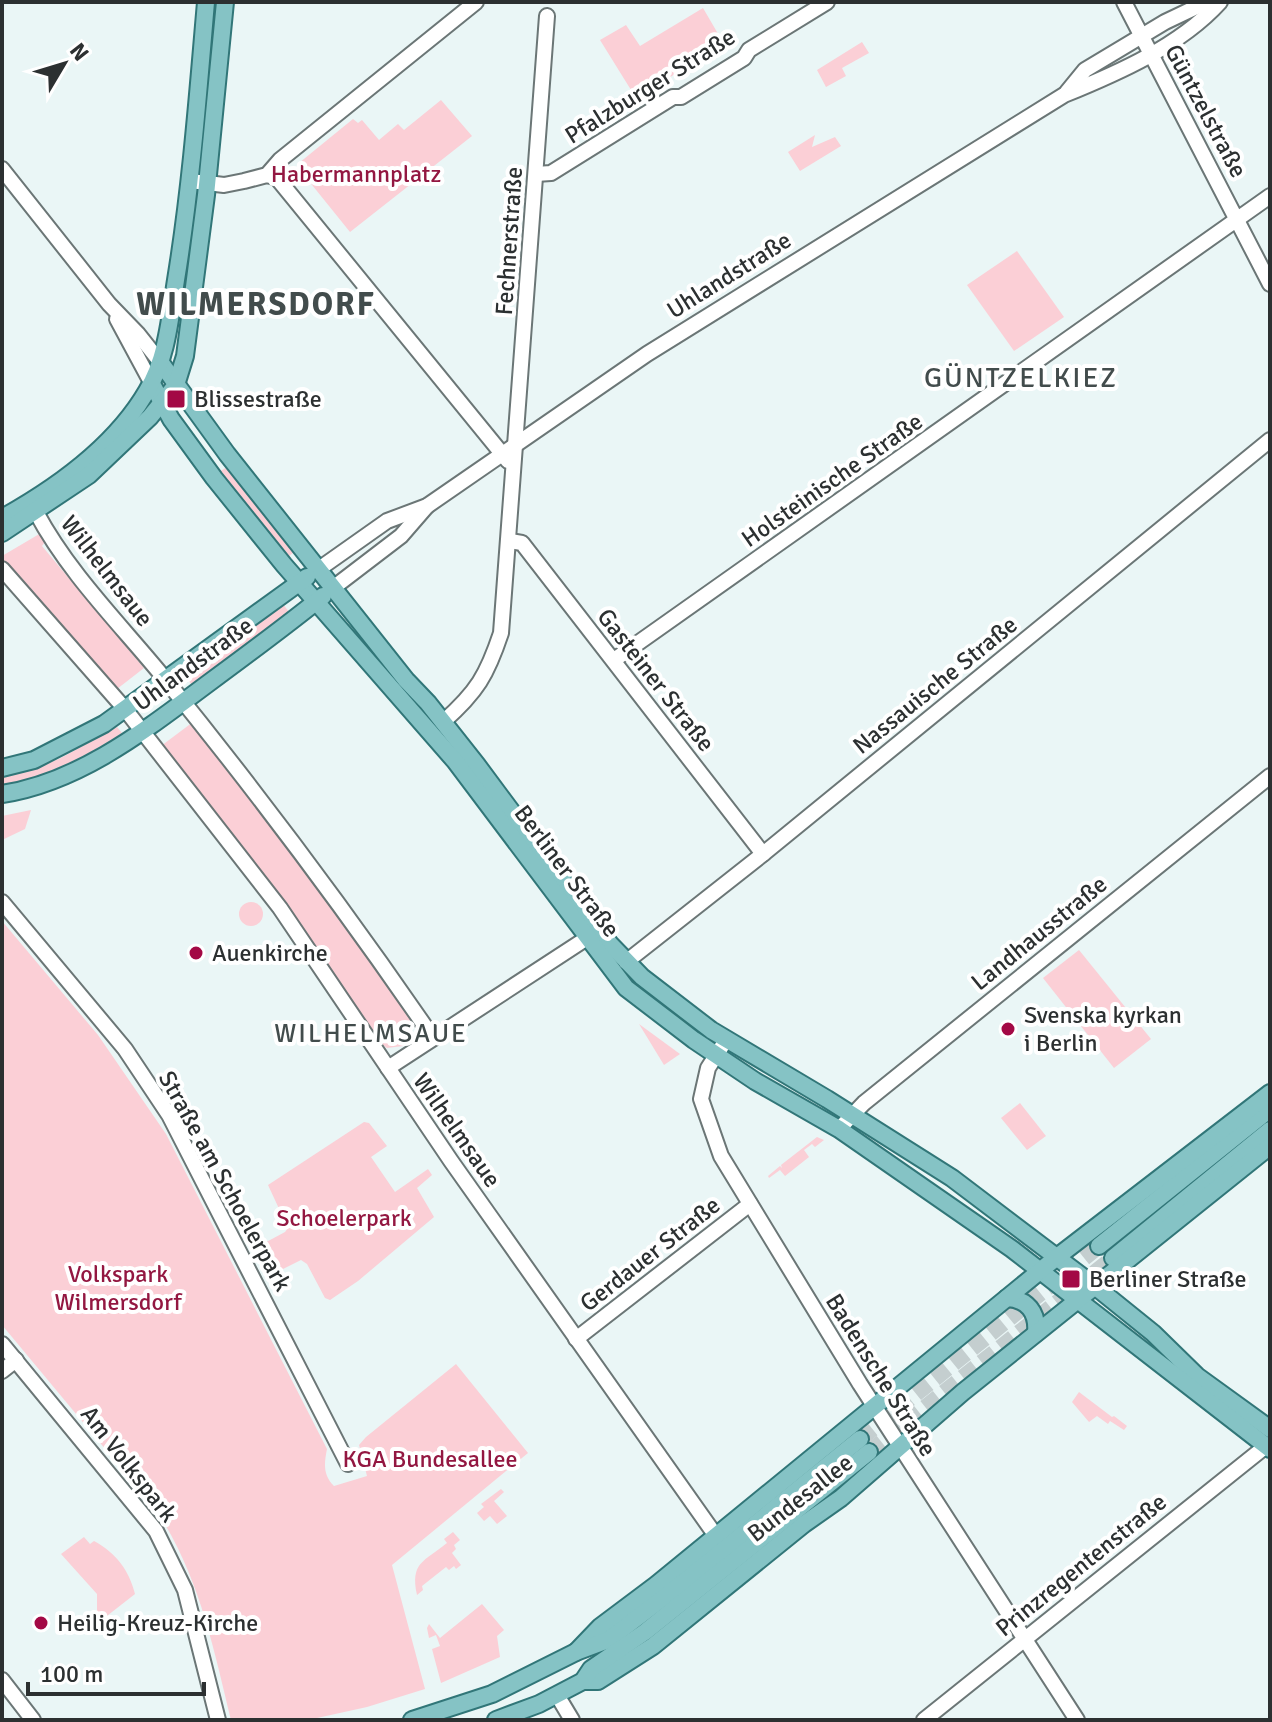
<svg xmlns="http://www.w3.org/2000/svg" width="1272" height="1722" viewBox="0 0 1272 1722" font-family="Signika,sans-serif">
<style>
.green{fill:#fbcfd6}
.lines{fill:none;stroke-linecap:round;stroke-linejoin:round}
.major-tunnel{stroke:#c4cecf;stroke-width:16;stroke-dasharray:16 8;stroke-linecap:butt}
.minor-casing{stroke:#6b7676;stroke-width:18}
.major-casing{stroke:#317678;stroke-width:20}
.minor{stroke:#fff;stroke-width:14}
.major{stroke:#85c3c5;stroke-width:16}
.poi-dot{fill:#a30945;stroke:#fff;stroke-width:3}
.labels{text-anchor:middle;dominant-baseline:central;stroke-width:8;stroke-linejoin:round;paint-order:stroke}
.street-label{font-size:24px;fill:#2c3031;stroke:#fff}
.park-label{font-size:24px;fill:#931741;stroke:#fff}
.poi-label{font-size:24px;fill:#2c3031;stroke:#fff;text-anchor:start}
.neighbourhood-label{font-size:26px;letter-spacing:2px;fill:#424c4c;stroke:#fff}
.quarter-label{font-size:28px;letter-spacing:2px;fill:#424c4c;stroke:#fff}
.district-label{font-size:32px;font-weight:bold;letter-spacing:2px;fill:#424c4c;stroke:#fff}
</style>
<rect width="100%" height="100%" fill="#eaf6f6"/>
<g class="green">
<path d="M703,8L724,44L636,98L600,40L626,25L640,46Z"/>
<path d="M862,42L869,53L842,68L846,76L826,87L817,70Z"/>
<path d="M441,100L472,136L350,232L300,170L299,163L353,119L358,123L362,120L379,140L398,124L404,130Z"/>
<path d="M815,135L812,147L835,137L841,146L800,171L788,152Z"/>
<path d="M1017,251L1064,317L1014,351L967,285Z"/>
<path d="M227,467L294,552L288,557L219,472Z"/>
<path d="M41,533L45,542L42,546L144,668L117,689L28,592L11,567L8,568L2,556Z"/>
<path d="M283,604L289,612L192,685L185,676Z"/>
<path d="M193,722L192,726L289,849L411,1019L412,1036L403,1046L387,1048L378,1041L288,907L161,746Z"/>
<path d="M117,727L122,733C84,758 46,776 2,786V777L59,759Z"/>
<path d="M31,810L25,829L2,840V816Z"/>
<circle cx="251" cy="914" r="12"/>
<path d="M2,921L98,1035L166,1134L327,1449C324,1464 323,1475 334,1486L367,1476L359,1445L366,1437L456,1364L528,1453L392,1565L425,1689L367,1707L308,1720H231C213,1646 199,1575 156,1510L2,1325Z"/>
<path d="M1079,950L1151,1039L1114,1068L1043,978Z"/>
<path d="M639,1024L680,1054L664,1065Z"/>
<path d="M1020,1103L1046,1136L1027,1150L1001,1118Z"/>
<path d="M364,1122L369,1123L387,1146L371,1157L395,1192L428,1169L432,1175L417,1188L434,1217L358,1281L330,1300L325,1298L307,1264L301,1260L271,1275L257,1247L285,1232L288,1228L268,1185Z"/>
<path d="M817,1137L824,1140L815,1147L812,1144L804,1150L809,1157L785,1176L780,1170L769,1178L768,1176L780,1166L782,1168L781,1165Z"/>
<path d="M1079,1392L1112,1417L1114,1416L1127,1426L1124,1430L1110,1421L1108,1424L1097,1416L1089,1422L1072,1402Z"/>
<path d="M501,1489L504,1492L494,1501L507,1516L497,1524L490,1516L484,1521L477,1513L484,1507L481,1504Z"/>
<path d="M453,1532L460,1540L454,1545L456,1549L452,1553L461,1565L456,1569L454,1566L449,1570L446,1567L422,1586L423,1590L417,1595C410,1562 424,1562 447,1543L444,1539Z"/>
<path d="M84,1537L90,1544L94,1541C116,1553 129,1570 135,1594L103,1619L97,1612V1594L61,1554Z"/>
<path d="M482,1604L504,1630L497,1636L500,1657L441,1683L432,1649L440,1646L436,1635L429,1638L427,1628L429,1624L440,1638Z"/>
</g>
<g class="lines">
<g class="major-tunnel">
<path d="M860,1439L1099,1246"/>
<path d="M869,1452L1113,1258"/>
</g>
<defs>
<g id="minor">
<path d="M1124,2L1270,284"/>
<path d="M1067,92L1085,70L1165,22L1207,2"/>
<path d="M2,169L109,304L138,334L161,363"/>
<path d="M536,174L551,173L673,97H681L744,58L749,50L827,2"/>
<path d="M267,175L277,178L508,461"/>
<path d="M190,181L224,185L244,181L267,175L280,160L476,2"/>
<path d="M117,319L152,384"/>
<path d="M36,512C69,574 121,625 165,679C259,795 349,915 433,1038"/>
<path d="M510,541L522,543L763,854"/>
<path d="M2,569L125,709L280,908L451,1161L716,1536"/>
<path d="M319,569L387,521L427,506L647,354L1064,95C1118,73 1180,46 1220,2"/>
<path d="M333,588L401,536L427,506"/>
<path d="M614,660L1270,196"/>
<path d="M443,722C477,692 487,675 501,633L547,16"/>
<path d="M2,902L125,1049L169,1115L348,1464"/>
<path d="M626,962L763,854L1270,440"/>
<path d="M726,1040L708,1068L701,1099L721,1156L860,1384L1077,1720"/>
<path d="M388,1068L587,938"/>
<path d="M839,1129L864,1103L1270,776"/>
<path d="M576,1339L750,1204"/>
<path d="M2,1344L156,1531L185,1590L218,1720"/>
<path d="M2,1371L16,1360"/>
<path d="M2,1680L33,1720"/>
<path d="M557,1695L572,1720"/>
<path d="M924,1720L1266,1446"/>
</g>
<g id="major">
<path d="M161,363L227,454L406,680L428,703L477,765L610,944L642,977L711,1030L827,1099L952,1178L1096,1287L1153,1333L1197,1376L1270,1429"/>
<path d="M152,384L171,419L214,478L284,565L455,761L626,988L694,1040L755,1081L839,1129L1012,1249L1270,1449"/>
<path d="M2,518C56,488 115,446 147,391C167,358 170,318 176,280C191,188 198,95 206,2"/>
<path d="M2,533L89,475L150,417L176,385L185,356L206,195L225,2"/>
<path d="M2,768L34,760L104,724L307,577"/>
<path d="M2,794C81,782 148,728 210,682C248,654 286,626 323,596"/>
<path d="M1099,1246L1270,1109"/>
<path d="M1113,1258L1270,1130"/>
<path d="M1007,1298C1027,1299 1038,1312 1036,1333"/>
<path d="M576,1652L600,1627L656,1585L1057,1257L1270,1093"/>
<path d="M583,1681H598L653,1646L804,1524L841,1498L963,1392L1270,1146"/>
<path d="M412,1720L492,1694L576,1652L608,1640L671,1592L860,1439"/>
<path d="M496,1720L539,1704L583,1681L591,1669L645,1632L869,1452"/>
</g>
</defs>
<use href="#minor" class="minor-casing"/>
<use href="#major" class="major-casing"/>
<use href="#minor" class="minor"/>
<use href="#major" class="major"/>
</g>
<g class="poi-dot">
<rect x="166" y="389" width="20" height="20" rx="4"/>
<circle cx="196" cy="953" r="8"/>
<circle cx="1008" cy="1029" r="8"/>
<rect x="1061" y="1269" width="20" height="20" rx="4"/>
<circle cx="41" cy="1623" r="8"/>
</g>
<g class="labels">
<g class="street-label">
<text transform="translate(650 86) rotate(-32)">Pfalzburger Straße</text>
<text transform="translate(1206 111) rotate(62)">Güntzelstraße</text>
<text transform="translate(509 241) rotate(-86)">Fechnerstraße</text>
<text transform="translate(729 275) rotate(-32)">Uhlandstraße</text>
<text transform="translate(832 480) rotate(-35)">Holsteinische Straße</text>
<text transform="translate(107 571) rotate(52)">Wilhelmsaue</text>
<text transform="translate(193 664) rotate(-36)">Uhlandstraße</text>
<text transform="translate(656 680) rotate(52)">Gasteiner Straße</text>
<text transform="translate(935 685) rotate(-39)">Nassauische Straße</text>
<text transform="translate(567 871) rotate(53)">Berliner Straße</text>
<text transform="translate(1039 933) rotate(-39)">Landhausstraße</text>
<text transform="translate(457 1130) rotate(55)">Wilhelmsaue</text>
<text transform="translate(225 1181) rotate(61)">Straße am Schoelerpark</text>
<text transform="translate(650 1254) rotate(-38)">Gerdauer Straße</text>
<text transform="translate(881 1375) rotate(58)">Badensche Straße</text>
<text transform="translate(129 1464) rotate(52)">Am Volkspark</text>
<text transform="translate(800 1498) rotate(-38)">Bundesallee</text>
<text transform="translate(1081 1565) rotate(-39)">Prinzregentenstraße</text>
</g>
<g class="park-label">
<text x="356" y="174">Habermannplatz</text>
<text x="344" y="1218">Schoelerpark</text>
<text x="118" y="1274">Volkspark<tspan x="118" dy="28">Wilmersdorf</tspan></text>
<text x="430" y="1459">KGA Bundesallee</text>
</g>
<g class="poi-label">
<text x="194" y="399">Blissestraße</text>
<text x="212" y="953">Auenkirche</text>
<text x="1024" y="1015">Svenska kyrkan<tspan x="1024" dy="28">i Berlin</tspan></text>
<text x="1089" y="1279">Berliner Straße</text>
<text x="57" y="1623">Heilig-Kreuz-Kirche</text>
</g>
<g class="neighbourhood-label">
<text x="371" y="1034">WILHELMSAUE</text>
</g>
<g class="quarter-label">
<text x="1021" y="378">GÜNTZELKIEZ</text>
</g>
<g class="district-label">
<text x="256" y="304">WILMERSDORF</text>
</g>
</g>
<rect width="1272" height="1722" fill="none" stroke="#2c3031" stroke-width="8"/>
<g transform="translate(64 64) rotate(52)" stroke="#ffffff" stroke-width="6" paint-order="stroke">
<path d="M0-6L14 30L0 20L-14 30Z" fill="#2c3031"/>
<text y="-12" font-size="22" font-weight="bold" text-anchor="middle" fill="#2c3031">N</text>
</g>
<path d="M28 1682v12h176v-12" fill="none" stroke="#2c3031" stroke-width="4"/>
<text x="40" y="1682" font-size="24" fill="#2c3031" stroke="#ffffff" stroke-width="6" paint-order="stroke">100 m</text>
</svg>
